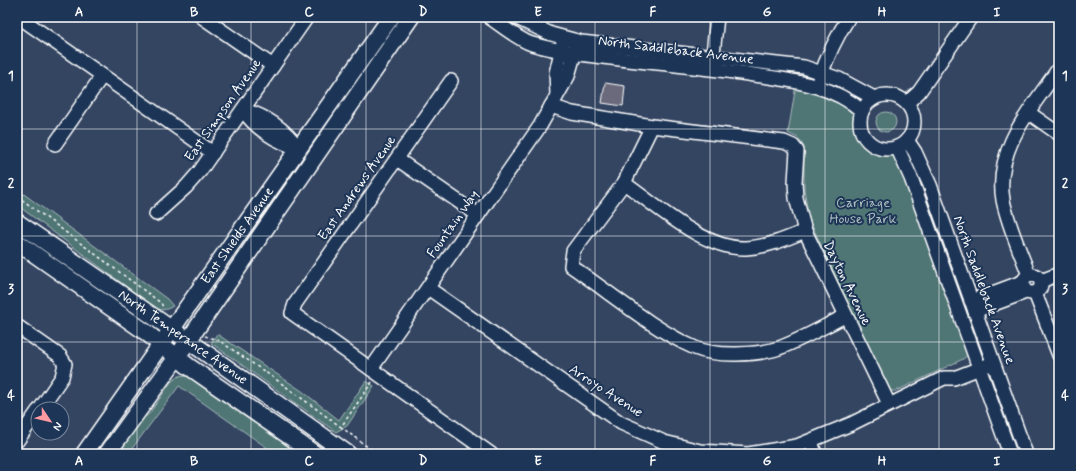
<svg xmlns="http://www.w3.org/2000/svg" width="1076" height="471" viewBox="0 0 1076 471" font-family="Mynerve,sans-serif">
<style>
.green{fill:#4f7475;stroke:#a7baba}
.building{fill:#6a6a7b;stroke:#fff}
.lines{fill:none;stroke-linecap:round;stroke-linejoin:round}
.minor-casing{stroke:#fff;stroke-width:16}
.major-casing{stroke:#fff;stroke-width:19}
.path{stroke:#fff;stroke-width:1.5;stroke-dasharray:3 3;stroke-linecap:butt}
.minor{stroke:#1d3557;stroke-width:13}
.major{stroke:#1d3557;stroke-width:16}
.grid{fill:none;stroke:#fff;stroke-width:1;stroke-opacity:0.55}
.labels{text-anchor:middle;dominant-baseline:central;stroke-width:4;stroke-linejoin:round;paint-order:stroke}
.street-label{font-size:14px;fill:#fff;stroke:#1d3557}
.park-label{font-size:14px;fill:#b0c0c1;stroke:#1d3557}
.neatline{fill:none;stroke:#fff;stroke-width:1.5}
.grid-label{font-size:13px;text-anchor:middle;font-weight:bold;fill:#fff}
</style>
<rect width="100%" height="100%" fill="#344562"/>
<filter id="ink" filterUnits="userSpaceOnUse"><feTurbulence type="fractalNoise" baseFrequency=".025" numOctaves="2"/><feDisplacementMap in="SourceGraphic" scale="8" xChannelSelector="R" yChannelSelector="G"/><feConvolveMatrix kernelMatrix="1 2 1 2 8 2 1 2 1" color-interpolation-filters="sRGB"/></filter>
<g filter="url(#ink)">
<g class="green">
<path d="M796,85L844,102L855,112C854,130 860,151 881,153C889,154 893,153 899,159L968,350V355L963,359L896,391H891L887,387L809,219L804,189V147L798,138L788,133Z"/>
<circle cx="886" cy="122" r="10"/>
<path d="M17,189L167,299L173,306C162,313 157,309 147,302L17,205Z"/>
<path d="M217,334L302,391L339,420L366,381L374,386L347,426L336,432L211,343Z"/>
<path d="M183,375L190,378L299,454H276L179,386L128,454H117L142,419L149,414L171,382L177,377Z"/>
</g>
<path class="building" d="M605,83L625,86L623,106L602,103Z"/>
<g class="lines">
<defs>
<g id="minor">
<path d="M19,17L213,153"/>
<path d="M202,17L273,66"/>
<path d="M489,17C501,25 519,40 532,44C563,53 596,56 628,60C668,64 708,68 748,74C787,80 831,83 862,111"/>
<path d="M515,17L551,34L581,42L804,67L839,79L874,98"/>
<path d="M712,63L717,17"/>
<path d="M819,80C827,57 836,37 849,17"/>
<path d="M451,81L295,304L292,313L491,454"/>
<path d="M557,94L556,73L563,43"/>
<circle cx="887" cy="122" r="27"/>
<path d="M907,103L919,92L971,17"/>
<path d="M551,106L572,113L652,126L784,142L793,146L797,151L795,182L796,198L805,231L889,404"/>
<path d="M243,110C265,115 286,130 298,148"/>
<path d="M243,110C255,128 276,142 298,148"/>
<path d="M1029,113L1059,134"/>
<path d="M652,126L624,183L573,251L571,266C609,292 654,330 695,348C716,357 758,355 779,348C801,340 823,327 845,316"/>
<path d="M907,140L915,152L930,185L1026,454"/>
<path d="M55,144L102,76"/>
<path d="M897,147L911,178L1010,454"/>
<path d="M397,159L478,215"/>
<path d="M624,183C657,206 705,250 746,248C767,247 786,239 805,231"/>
<path d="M156,214L186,187L200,171L307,17"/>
<circle cx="1032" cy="284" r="9"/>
<path d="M1029,275C1020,251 1008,225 1003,200C994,148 1032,108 1059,68"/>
<path d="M1041,281L1059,274"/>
<path d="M428,288L621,423L664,442L700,451L748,454L797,446L851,424L944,378H954L993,363"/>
<path d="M1035,293L1059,355"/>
<path d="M971,301L1022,282"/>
<path d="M975,311L1026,292"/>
<path d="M17,326L60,356L65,364L62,377L40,409"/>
<path d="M371,369L540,126L568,76L578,41"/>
<path d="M17,441L38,411"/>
<path d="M811,441L815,454"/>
</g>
<g id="major">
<path id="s1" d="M17,222L203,351L348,454"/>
<path d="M17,242L147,333L188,366L315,454"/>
<path id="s2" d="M84,454L391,17"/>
<path d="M107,454L177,357L411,17"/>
</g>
</defs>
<use href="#minor" class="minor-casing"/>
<use href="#major" class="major-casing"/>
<g class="path">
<path d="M17,196L161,303L164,309"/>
<path d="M205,336L218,340L230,348L274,378L341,427"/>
<path d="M372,382L341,427L377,454"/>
</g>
<use href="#minor" class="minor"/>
<use href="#major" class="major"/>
</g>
</g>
<path class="grid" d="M137,17V454M251,17V454M366,17V454M481,17V454M595,17V454M710,17V454M825,17V454M939,17V454M17,129H1059M17,236H1059M17,342H1059"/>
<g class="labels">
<g class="street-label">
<text transform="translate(676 50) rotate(7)">North Saddleback Avenue</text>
<text transform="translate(223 110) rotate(-55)">East Simpson Avenue</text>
<text transform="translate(357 188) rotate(-55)">East Andrews Avenue</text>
<text transform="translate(453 224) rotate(-55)">Fountain Way</text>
<text stroke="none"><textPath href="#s2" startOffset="267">East Shields Avenue</textPath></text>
<text transform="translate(847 283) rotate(64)">Dayton Avenue</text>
<text transform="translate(984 290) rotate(70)">North Saddleback Avenue</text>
<text stroke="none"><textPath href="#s1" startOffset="202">North Temperance Avenue</textPath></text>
<text transform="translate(606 391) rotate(33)">Arroyo Avenue</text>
</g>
<g class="park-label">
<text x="863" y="203">Carriage<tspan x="863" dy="16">House Park</tspan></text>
</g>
</g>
<rect width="1076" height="471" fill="none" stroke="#1d3557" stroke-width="44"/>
<g transform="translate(50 421) rotate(125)"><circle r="19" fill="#1d3557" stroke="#77869a"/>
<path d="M0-3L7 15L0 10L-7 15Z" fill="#ff9aa2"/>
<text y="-6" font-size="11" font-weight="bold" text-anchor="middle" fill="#ffffff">N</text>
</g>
<rect x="22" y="22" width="1032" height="427" class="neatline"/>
<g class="grid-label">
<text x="79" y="16">A</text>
<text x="194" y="16">B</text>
<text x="309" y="16">C</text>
<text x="423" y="16">D</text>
<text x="538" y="16">E</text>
<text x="653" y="16">F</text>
<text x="767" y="16">G</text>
<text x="882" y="16">H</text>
<text x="997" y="16">I</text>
<text x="11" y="80">1</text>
<text x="1065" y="80">1</text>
<text x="11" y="187">2</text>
<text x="1065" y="187">2</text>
<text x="11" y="293">3</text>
<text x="1065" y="293">3</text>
<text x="11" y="400">4</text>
<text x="1065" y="400">4</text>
<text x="79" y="465">A</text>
<text x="194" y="465">B</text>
<text x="309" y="465">C</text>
<text x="423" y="465">D</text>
<text x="538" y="465">E</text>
<text x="653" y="465">F</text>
<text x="767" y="465">G</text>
<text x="882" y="465">H</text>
<text x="997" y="465">I</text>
</g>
</svg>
